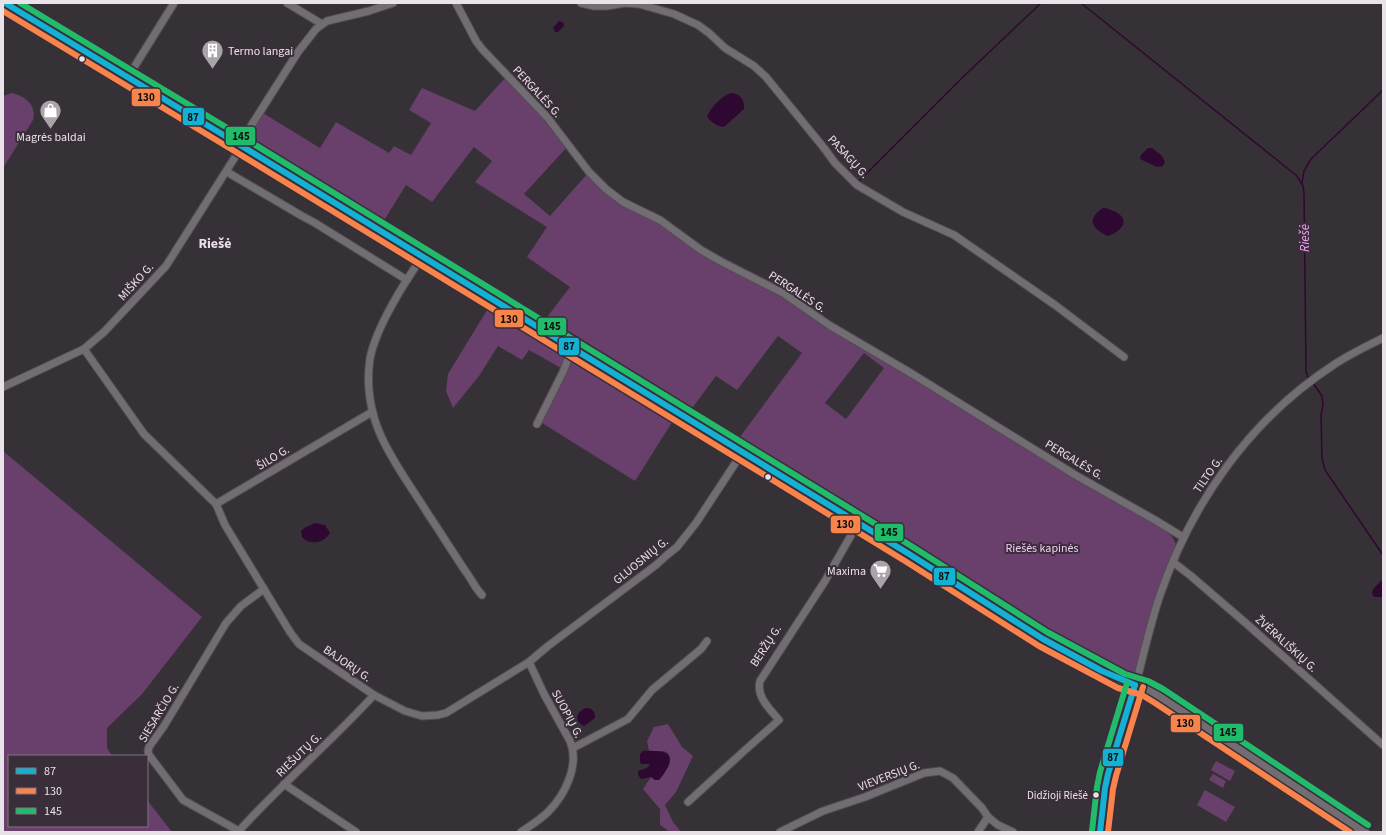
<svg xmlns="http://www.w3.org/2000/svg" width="1386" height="835" viewBox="0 0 1386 835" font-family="'Source Sans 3',sans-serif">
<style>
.green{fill:#693f6c;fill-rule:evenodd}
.water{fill:#2f0831}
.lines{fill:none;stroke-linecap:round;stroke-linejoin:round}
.stream{stroke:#2f0831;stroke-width:1.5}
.minor-casing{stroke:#524e52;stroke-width:9}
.secondary-casing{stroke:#524e52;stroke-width:12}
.minor{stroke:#726d72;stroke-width:7}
.secondary{stroke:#726d72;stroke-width:10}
.bus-1-casing{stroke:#392e39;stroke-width:9}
.bus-2-casing{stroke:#392e39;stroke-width:9}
.bus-3-casing{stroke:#392e39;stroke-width:9}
.bus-1{stroke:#13b2d5;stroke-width:6}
.bus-2{stroke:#f8844c;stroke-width:6}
.bus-3{stroke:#20bc6c;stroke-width:6}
.bus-dot{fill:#e9e2e9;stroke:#392e39;stroke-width:1.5}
.labels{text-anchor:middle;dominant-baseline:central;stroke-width:4;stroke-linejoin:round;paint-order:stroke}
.bus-label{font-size:11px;fill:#e9e2e9;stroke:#392e39;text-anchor:end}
.poi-label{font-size:12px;fill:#e9e2e9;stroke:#392e39;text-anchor:start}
.street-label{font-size:12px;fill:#e9e2e9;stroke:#392e39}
.park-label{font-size:12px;fill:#f8c7fa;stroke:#392e39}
.water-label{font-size:13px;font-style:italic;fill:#f5a4f9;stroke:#392e39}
.quarter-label{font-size:14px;font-weight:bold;fill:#e9e2e9;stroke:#392e39}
.line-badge{stroke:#392e39;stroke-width:1.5}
.pale-badge-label{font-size:11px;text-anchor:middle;font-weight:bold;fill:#111}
</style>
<rect width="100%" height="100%" fill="#363136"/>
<g class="green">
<path d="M506,77L542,115L568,146L524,194L550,216L588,173L599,184L659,222L779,293L1151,520L1171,535L1176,544L1175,548L1162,578L1134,675L1128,678L1120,675L1047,637L734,445L802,353L778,336L737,390L716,376L687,415L541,325L570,287L527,257L547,227L475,182L492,161L474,147L432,202L406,185L380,227L245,144L263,113L320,148L336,122L389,153L394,146L411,155L431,123L409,110L422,88L475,111ZM864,353L884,368L846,419L825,403Z"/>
<path d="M12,93C25,96 37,105 33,120L3,168V96Z"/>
<path d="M492,302L676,416L635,481L542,423L568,372L529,350L522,360L498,346L479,376L453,408L446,391L448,374Z"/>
<path d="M3,451L202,617L142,694L107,728V748L112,756H9V826H147V800L172,832H3Z"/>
<path d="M668,724L682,747L693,756L676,792L665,805L673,822L681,832H670L660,825V809L643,789L651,777L655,780H659C664,774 678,754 663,751C659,751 654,752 649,751L647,741L654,727Z"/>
<path d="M1223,743L1285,784L1284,786L1276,785L1271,781L1267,780L1245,762L1244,760L1239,759L1221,746L1220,744Z"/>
<path d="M1216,761L1235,771L1230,781L1211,770Z"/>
<path d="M1213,774L1226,781L1223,788L1209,780Z"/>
<path d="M1205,790L1235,807L1226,822L1197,805Z"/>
</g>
<g class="water">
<path d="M559,21L564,23V26L558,32H555L553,28Z"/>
<path d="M730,93C739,93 745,99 744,109L724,127C717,126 710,122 707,116C712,106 720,98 730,93Z"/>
<path d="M1148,148H1152L1162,156L1165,162L1163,166L1157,167L1140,159L1141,155Z"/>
<path d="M1103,208C1108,208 1111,210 1116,212C1132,221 1120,232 1108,236C1092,229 1086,219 1103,208Z"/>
<path d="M315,523L325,525L330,533C324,543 310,546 302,537L301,531L304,528Z"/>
<path d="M1382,580L1383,597H1374L1372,593L1373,589Z"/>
<path d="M585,708C592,708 595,711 595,718L584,726C574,721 576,713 585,708Z"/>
<path d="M643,751C672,749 678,757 659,780H655L651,777L641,779L638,775V771L647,768L650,765L649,764H641L640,762V754Z"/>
</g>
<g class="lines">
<g class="stream">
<path d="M1081,3L1297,176L1303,186L1304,193L1306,367V372L1309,379"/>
<path d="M860,180L962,78L1041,3"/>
<path d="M1302,183L1304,171L1311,159L1383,90"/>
<path d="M1313,383L1322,396L1323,405L1321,415L1322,458L1325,470L1383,555"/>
</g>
<defs>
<g id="minor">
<path d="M287,3L322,24"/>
<path d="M456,3L476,41L482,49L547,117L589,172L606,189L623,202L660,220L701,250L722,262L783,293L829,325L914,375L1077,476L1155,520L1183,537"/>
<path d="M581,3L594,6H607L625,3L639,4L674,14L698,25L709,33L725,48L754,66L766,77L824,148L835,163L857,185L903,212L954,235L1055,305L1124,357"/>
<path d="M128,77L174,3"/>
<path d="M227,172L302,216L315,223L407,280"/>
<path d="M423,256C405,281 375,329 370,359C366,384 370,412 381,436C393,463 412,488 428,514C441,533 453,553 466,572C472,580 475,588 482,595"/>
<path d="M84,349L144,434L216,504L225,525L290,632L299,644L337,670L374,695L405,711L422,716L438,715L446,713L529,662L548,646L656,565L667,555L677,547L696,523L742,453"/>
<path d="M3,387L84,349L104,332L166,266L237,154L244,137L298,52L316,29L327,21L369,11L393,3"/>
<path d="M537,424L563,372L572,349"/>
<path d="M216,504L372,412"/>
<path d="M1173,562L1191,576L1248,625L1383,745"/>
<path d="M573,748L628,719L652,690L701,649L707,641"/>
<path d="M284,784L356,832"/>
<path d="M688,802L744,751L779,720C770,709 756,697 760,681L825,581L858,523"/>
<path d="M239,831L183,800L149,755L148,751L149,747L164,726L226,623L241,606L264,589"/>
<path d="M238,832C281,784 331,742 374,695"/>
<path d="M521,832C530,826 541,819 548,812C565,795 580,765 570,741L544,694L529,662"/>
<path d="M780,832L823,811L865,797L924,773L940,771L953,778L982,808L988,817L998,825L1013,832"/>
<path d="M978,832L988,817"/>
<path d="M1100,832C1102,813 1103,794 1108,775C1115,747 1126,720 1134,692C1142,660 1149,629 1159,598C1191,503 1250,419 1335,364C1350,354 1367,346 1383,338"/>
</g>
<path id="secondary" d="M5,3L240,145L909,554L1043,639L1102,671L1122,681L1145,688L1159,696L1364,832"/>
</defs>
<use href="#minor" class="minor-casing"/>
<use href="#secondary" class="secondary-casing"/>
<use href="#minor" class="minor"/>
<use href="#secondary" class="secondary"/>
<defs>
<g id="bus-1">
<path d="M5,3L240,145L909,554L1043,639L1102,671L1135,685"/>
<path d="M1100,832L1105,788L1108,774L1135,685"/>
</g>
<g id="bus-2">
<path d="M3,11L236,152L905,561L1039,646L1118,688L1142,695L1155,703L1350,832"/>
<path d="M1108,832L1113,789L1116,776L1143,687"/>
</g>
<g id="bus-3">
<path d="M20,3L244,138L913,547L1047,632L1125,674L1148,681L1163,689L1368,825"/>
<path d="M1092,831L1097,787L1100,772L1127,683"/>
</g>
</defs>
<use href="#bus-1" class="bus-1-casing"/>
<use href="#bus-2" class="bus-2-casing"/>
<use href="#bus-3" class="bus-3-casing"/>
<use href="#bus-1" class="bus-1"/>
<use href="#bus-2" class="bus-2"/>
<use href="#bus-3" class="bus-3"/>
</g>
<defs>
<symbol id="building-pin" viewBox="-11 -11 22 30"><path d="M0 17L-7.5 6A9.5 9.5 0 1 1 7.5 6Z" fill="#aaa4aa" stroke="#392e39"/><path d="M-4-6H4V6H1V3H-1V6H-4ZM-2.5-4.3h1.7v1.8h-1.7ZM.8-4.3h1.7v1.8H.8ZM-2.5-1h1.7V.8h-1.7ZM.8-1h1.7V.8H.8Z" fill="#fff"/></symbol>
<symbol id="shop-pin" viewBox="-11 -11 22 30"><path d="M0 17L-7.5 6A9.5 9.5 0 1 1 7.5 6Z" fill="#aaa4aa" stroke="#392e39"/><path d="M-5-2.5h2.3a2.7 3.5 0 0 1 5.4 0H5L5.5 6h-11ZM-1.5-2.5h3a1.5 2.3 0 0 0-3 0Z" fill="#fff"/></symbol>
<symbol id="supermarket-pin" viewBox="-11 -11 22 30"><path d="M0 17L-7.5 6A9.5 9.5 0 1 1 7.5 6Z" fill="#aaa4aa" stroke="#392e39"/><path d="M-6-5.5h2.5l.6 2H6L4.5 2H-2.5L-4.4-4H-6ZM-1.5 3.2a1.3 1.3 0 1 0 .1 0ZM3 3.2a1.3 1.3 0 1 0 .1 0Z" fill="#fff"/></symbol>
</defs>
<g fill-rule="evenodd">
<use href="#building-pin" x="200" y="38" width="25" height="34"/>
<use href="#shop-pin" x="38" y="98" width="25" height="34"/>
<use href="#supermarket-pin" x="868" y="558" width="25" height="34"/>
</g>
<g class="bus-dot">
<circle cx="82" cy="59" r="3.5"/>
<circle cx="768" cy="477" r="3.5"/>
<circle cx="1096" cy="795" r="3.5"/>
</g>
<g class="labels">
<g class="bus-label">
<text x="1088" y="795">Didžioji Riešė</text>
</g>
<g class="poi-label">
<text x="228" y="51">Termo langai</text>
<text x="51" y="137" text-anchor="middle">Magrės baldai</text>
<text x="866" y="571" text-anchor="end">Maxima</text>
</g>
<g class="street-label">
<text transform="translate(537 92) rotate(47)">PERGALĖS G.</text>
<text transform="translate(848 157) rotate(47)">PASAGŲ G.</text>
<text transform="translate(136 282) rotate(-48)">MIŠKO G.</text>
<text transform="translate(797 292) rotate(33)">PERGALĖS G.</text>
<text transform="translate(273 458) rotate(-31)">ŠILO G.</text>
<text transform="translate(1074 460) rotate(31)">PERGALĖS G.</text>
<text transform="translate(1208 475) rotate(-55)">TILTO G.</text>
<text transform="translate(641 561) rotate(-39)">GLUOSNIŲ G.</text>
<text transform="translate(1286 644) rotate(42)">ŽVĖRALIŠKIŲ G.</text>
<text transform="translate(766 646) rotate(-57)">BERŽŲ G.</text>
<text transform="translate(347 664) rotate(34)">BAJORŲ G.</text>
<text transform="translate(159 713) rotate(-59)">SIESARČIO G.</text>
<text transform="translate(567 714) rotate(62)">SUOPIŲ G.</text>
<text transform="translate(299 755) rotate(-44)">RIEŠUTŲ G.</text>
<text transform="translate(889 776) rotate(-21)">VIEVERSIŲ G.</text>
</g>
<g class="park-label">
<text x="1042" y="548">Riešės kapinės</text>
</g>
<g class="water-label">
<text transform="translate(1305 238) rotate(-90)">Riešė</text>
</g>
<g class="quarter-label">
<text x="215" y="244">Riešė</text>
</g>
</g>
<g class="line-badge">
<rect x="131" y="88" width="30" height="19" rx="4" fill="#f8844c"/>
<rect x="182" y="107" width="23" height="19" rx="4" fill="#13b2d5"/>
<rect x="225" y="126" width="31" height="20" rx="4" fill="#20bc6c"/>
<rect x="494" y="309" width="30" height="19" rx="4" fill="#f8844c"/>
<rect x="537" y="317" width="30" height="19" rx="4" fill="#20bc6c"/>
<rect x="558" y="337" width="22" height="19" rx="4" fill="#13b2d5"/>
<rect x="830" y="515" width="31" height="19" rx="4" fill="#f8844c"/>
<rect x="874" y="523" width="30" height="19" rx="4" fill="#20bc6c"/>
<rect x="933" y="567" width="23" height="19" rx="4" fill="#13b2d5"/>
<rect x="1170" y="714" width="31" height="19" rx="4" fill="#f8844c"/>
<rect x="1213" y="723" width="31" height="19" rx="4" fill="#20bc6c"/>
<rect x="1102" y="748" width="22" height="19" rx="4" fill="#13b2d5"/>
</g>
<g class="pale-badge-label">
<text x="146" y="101">130</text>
<text x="193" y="121">87</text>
<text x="241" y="140">145</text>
<text x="509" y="323">130</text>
<text x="552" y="330">145</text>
<text x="569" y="350">87</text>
<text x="845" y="528">130</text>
<text x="889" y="536">145</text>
<text x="944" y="580">87</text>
<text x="1185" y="727">130</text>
<text x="1228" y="736">145</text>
<text x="1113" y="761">87</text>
</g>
<rect width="1386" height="835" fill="none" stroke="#e9e2e9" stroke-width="8"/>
<rect x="8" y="755" width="140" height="72" fill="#392e39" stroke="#7f767f"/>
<rect x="16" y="768" width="20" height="6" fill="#13b2d5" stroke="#7f767f"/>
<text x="44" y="775" font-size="12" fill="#e9e2e9">87</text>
<rect x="16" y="788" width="20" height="6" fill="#f8844c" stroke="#7f767f"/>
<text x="44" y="795" font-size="12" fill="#e9e2e9">130</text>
<rect x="16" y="808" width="20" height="6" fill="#20bc6c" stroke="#7f767f"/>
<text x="44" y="815" font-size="12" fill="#e9e2e9">145</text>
</svg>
